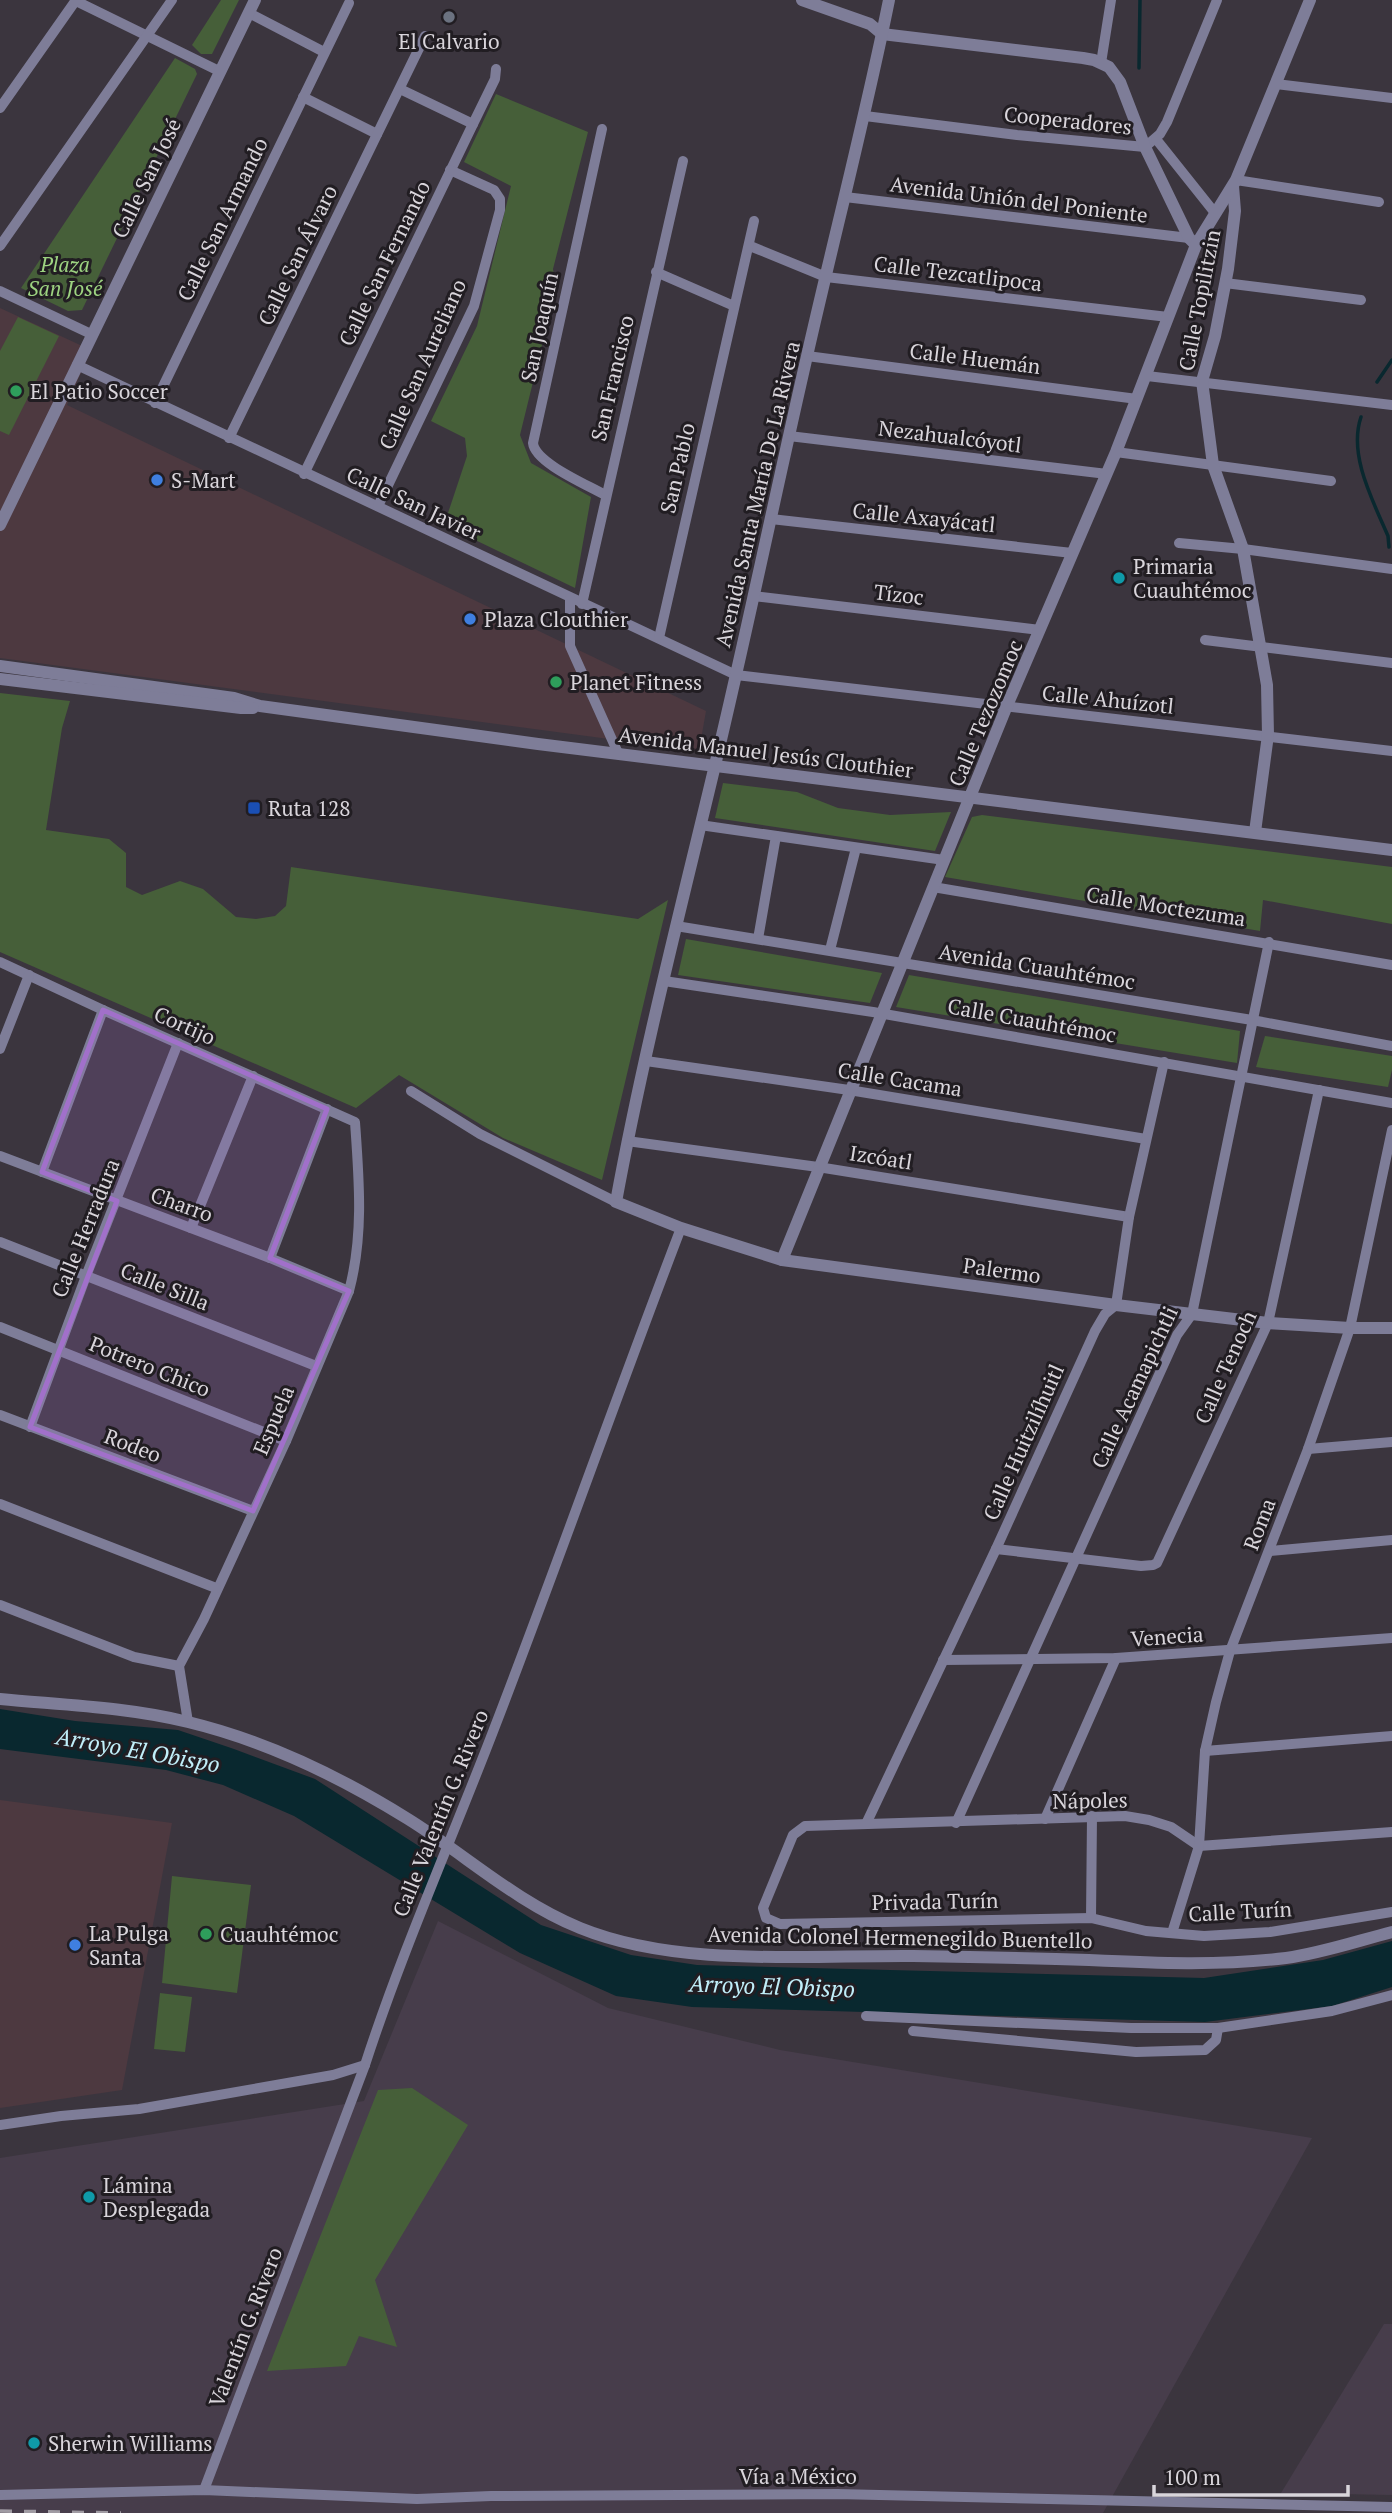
<svg xmlns="http://www.w3.org/2000/svg" width="1392" height="2513" viewBox="0 0 1392 2513" font-family="'PT Serif',serif">
<style>
.commercial{fill:#4d3940}
.built{fill:#473d4b}
.green{fill:#465f39}
.water{fill:#09282f}
.lines{fill:none;stroke-linecap:round;stroke-linejoin:round}
.stream{stroke:#09282f;stroke-width:3.5}
.minor{stroke:#7e7d98;stroke-width:10}
.tertiary{stroke:#7e7d98;stroke-width:12}
.rail{stroke:#a09ba3;stroke-width:3.5;stroke-dasharray:12 12;stroke-linecap:butt}
.marked{fill:#a170ca;fill-opacity:0.2;stroke:#a170ca;stroke-width:5;stroke-linejoin:round}
.worship-dot{fill:#6b7280;stroke:#211d22;stroke-width:2.5}
.leisure-dot{fill:#2e9e5b;stroke:#211d22;stroke-width:2.5}
.shop-dot{fill:#3f7fe0;stroke:#211d22;stroke-width:2.5}
.culture-dot{fill:#0f9aa8;stroke:#211d22;stroke-width:2.5}
.transit-dot{fill:#1a4fb4;stroke:#211d22;stroke-width:2.5}
.labels{text-anchor:middle;dominant-baseline:central;stroke-width:6;stroke-linejoin:round;paint-order:stroke}
.poi-label{font-size:21px;fill:#d9d5db;stroke:#211d22;text-anchor:start}
.street-label{font-size:21px;fill:#d9d5db;stroke:#211d22}
.park-label{font-size:21px;font-style:italic;fill:#9dd381;stroke:#211d22}
.water-label{font-size:23px;font-style:italic;fill:#c0eef9;stroke:#211d22}
</style>
<rect width="100%" height="100%" fill="#3b353e"/>
<g class="commercial">
<path d="M0,308L91,350L67,405L706,711L699,751L0,658Z"/>
<path d="M0,1800L172,1823L122,2090L0,2108Z"/>
</g>
<g class="built">
<path d="M438,1921L608,2008L780,2050L1312,2138L1103,2513H0V2158L364,2101Z"/>
<path d="M1384,2324H1392V2495L1281,2493Z"/>
</g>
<g class="green">
<path d="M221,0H239L212,54H201L192,45Z"/>
<path d="M175,58L195,69L197,74L82,310L68,311L21,288Z"/>
<path d="M496,94L588,132L553,269L556,288L520,435L531,463L591,497L575,588L444,525L467,456L465,438L431,421L477,326L511,186L464,162Z"/>
<path d="M18,317L59,336L9,435L0,431V351Z"/>
<path d="M0,693L70,701L62,728L46,830L109,839L126,853V887L142,895L180,881L203,889L236,917L256,919L275,916L286,906L291,867L638,919L668,900L602,1180L503,1138L399,1075L356,1108L0,952Z"/>
<path d="M723,783L797,792L838,808L890,815L951,812L935,851L715,818Z"/>
<path d="M982,815L1392,867V924L1263,900L1260,931L945,877L972,817Z"/>
<path d="M686,939L882,973L870,1003L678,975Z"/>
<path d="M909,975L1240,1031L1237,1063L896,1007Z"/>
<path d="M1265,1036L1392,1056V1070L1388,1087L1256,1067Z"/>
<path d="M172,1876L251,1885L237,1993L162,1983Z"/>
<path d="M160,1993L192,1997L185,2052L154,2049Z"/>
<path d="M412,2088L468,2125L375,2280L397,2347L359,2336L346,2366L267,2371L378,2090Z"/>
</g>
<path class="water" d="M0,1709L75,1721L178,1730L234,1749L315,1779L541,1925L631,1955L697,1965L1204,1978L1323,1960L1392,1941V1987L1332,2006L1205,2022L692,2007L616,1996L520,1953L294,1816L223,1785L166,1770L0,1749Z"/>
<g class="lines">
<g class="stream">
<path d="M1139,68L1140,0"/>
<path d="M1377,382L1392,360"/>
<path d="M1361,417C1348,455 1373,501 1388,536L1389,547"/>
</g>
<g class="minor">
<path d="M76,1L219,71"/>
<path d="M249,13L324,52"/>
<path d="M1101,63L1111,0"/>
<path d="M1276,84L1392,98"/>
<path d="M400,89L473,124"/>
<path d="M303,97L377,134"/>
<path d="M0,108L76,0"/>
<path d="M865,116L1017,135L1145,147L1160,134L1167,122L1217,0"/>
<path d="M602,129L533,443C535,463 588,485 605,495"/>
<path d="M1156,139L1215,213"/>
<path d="M1236,180L1379,202"/>
<path d="M845,197L1189,238"/>
<path d="M0,246L172,0"/>
<path d="M750,246L826,277L1168,317"/>
<path d="M656,272L734,306"/>
<path d="M1225,283L1361,300"/>
<path d="M0,291L91,334"/>
<path d="M807,356L1137,399"/>
<path d="M77,365L736,675L1392,751"/>
<path d="M1147,376L1392,405"/>
<path d="M155,403L349,3"/>
<path d="M789,436L1107,474"/>
<path d="M229,438L425,36"/>
<path d="M1116,452L1331,481"/>
<path d="M304,474L473,124L495,79L496,69"/>
<path d="M378,506L474,306L500,210V199L494,190L450,170"/>
<path d="M771,519L1072,553"/>
<path d="M1179,543L1243,549L1392,569"/>
<path d="M753,596L1040,630"/>
<path d="M570,598V646L618,753"/>
<path d="M582,604L683,161"/>
<path d="M659,638L754,221"/>
<path d="M1205,640L1392,663"/>
<path d="M700,825L944,860"/>
<path d="M933,887L1392,965"/>
<path d="M676,926L1252,1020L1392,1046"/>
<path d="M758,939L776,836"/>
<path d="M830,950L856,848"/>
<path d="M0,962L103,1010L355,1122C359,1179 364,1235 349,1291L286,1441L204,1619L179,1666L188,1722"/>
<path d="M664,981L873,1012L1392,1103"/>
<path d="M0,1049L29,975"/>
<path d="M646,1061L849,1090L1146,1139"/>
<path d="M411,1091L480,1134L616,1202"/>
<path d="M627,1141L818,1167L1129,1217"/>
<path d="M0,1156L270,1258L349,1291"/>
<path d="M42,1172L103,1010"/>
<path d="M191,1228L253,1076"/>
<path d="M0,1242L316,1366"/>
<path d="M270,1258L327,1109"/>
<path d="M0,1327L286,1441"/>
<path d="M0,1415L253,1511"/>
<path d="M30,1427L86,1276L178,1043"/>
<path d="M1308,1449L1392,1442"/>
<path d="M0,1504L216,1588"/>
<path d="M996,1549L1141,1566L1153,1565L1157,1563L1268,1323L1319,1090"/>
<path d="M1270,1551L1392,1540"/>
<path d="M0,1605L134,1657L179,1666"/>
<path d="M943,1660L1116,1658L1392,1638"/>
<path d="M1205,1751L1392,1736"/>
<path d="M1045,1819L1116,1658"/>
<path d="M956,1823L1177,1335L1192,1314L1269,942"/>
<path d="M866,1824L996,1549L1095,1331L1105,1314L1116,1305L1129,1217L1164,1062"/>
<path d="M1392,1832L1199,1846L1171,1827L1149,1820L1125,1816L805,1826L793,1835L763,1908L766,1918L780,1924L1091,1918L1146,1931L1204,1936L1270,1932L1392,1912"/>
<path d="M1091,1918L1092,1816"/>
<path d="M1172,1933L1199,1846L1205,1751L1216,1702L1230,1651L1308,1449L1350,1328L1392,1130"/>
<path d="M866,2016L1131,2028H1218L1332,2011L1392,1995"/>
<path d="M913,2031L1136,2052L1205,2050L1216,2040L1218,2028"/>
<path d="M0,2125L61,2116L139,2109L333,2075L365,2065"/>
<path d="M204,2490L365,2065C402,1951 451,1841 494,1729C558,1563 617,1395 681,1228"/>
<path d="M0,2495L204,2490L417,2499L491,2496L837,2494L1392,2507"/>
</g>
<g class="tertiary">
<path d="M802,0L870,24L882,34L1083,58L1094,60L1109,67L1120,82L1145,147L1189,238L1196,245"/>
<path d="M889,0C865,119 834,237 807,356C776,491 748,627 716,761C681,908 643,1054 616,1202L681,1228L782,1260L1116,1305L1268,1323L1350,1328H1392"/>
<path d="M1233,186L1235,211L1228,269L1215,336L1202,381L1213,465L1243,549L1267,685L1268,735L1255,832"/>
<path d="M0,525L255,0"/>
<path d="M0,666L234,698L260,706L538,744L1392,850"/>
<path d="M0,679L241,708H253"/>
<path d="M782,1260L1006,708L1116,452L1196,245L1236,180L1310,0"/>
<path d="M0,1699C63,1705 127,1707 188,1722C267,1741 339,1776 408,1819C466,1855 516,1902 580,1928C678,1968 809,1955 913,1956C972,1957 1030,1958 1089,1960C1154,1963 1220,1966 1286,1958C1322,1953 1357,1941 1392,1932"/>
</g>
<path class="rail" d="M0,2511L121,2513"/>
</g>
<path class="marked" d="M103,1010L327,1109L270,1258L349,1291L253,1511L30,1427L117,1201L42,1172Z"/>
<circle class="worship-dot" cx="449" cy="17" r="7"/>
<g class="leisure-dot">
<circle cx="16" cy="391" r="7"/>
<circle cx="556" cy="682" r="7"/>
<circle cx="206" cy="1934" r="7"/>
</g>
<g class="shop-dot">
<circle cx="157" cy="480" r="7"/>
<circle cx="470" cy="619" r="7"/>
<circle cx="75" cy="1945" r="7"/>
</g>
<g class="culture-dot">
<circle cx="1119" cy="578" r="7"/>
<circle cx="89" cy="2197" r="7"/>
<circle cx="34" cy="2443" r="7"/>
</g>
<rect class="transit-dot" x="247" y="801" width="14" height="14" rx="3.5"/>
<g class="labels">
<g class="poi-label">
<text x="449" y="41" text-anchor="middle">El Calvario</text>
<text x="30" y="391">El Patio Soccer</text>
<text x="171" y="480">S-Mart</text>
<text x="1133" y="566">Primaria<tspan x="1133" dy="24">Cuauhtémoc</tspan></text>
<text x="484" y="619">Plaza Clouthier</text>
<text x="570" y="682">Planet Fitness</text>
<text x="268" y="808">Ruta 128</text>
<text x="89" y="1933">La Pulga<tspan x="89" dy="24">Santa</tspan></text>
<text x="220" y="1934">Cuauhtémoc</text>
<text x="103" y="2185">Lámina<tspan x="103" dy="24">Desplegada</tspan></text>
<text x="48" y="2443">Sherwin Williams</text>
</g>
<g class="street-label">
<text transform="translate(1068 120) rotate(6)">Cooperadores</text>
<text transform="translate(146 178) rotate(-64)">Calle San José</text>
<text transform="translate(1019 199) rotate(7)">Avenida Unión del Poniente</text>
<text transform="translate(222 219) rotate(-64)">Calle San Armando</text>
<text transform="translate(297 255) rotate(-64)">Calle San Álvaro</text>
<text transform="translate(384 263) rotate(-64)">Calle San Fernando</text>
<text transform="translate(958 273) rotate(7)">Calle Tezcatlipoca</text>
<text transform="translate(1199 300) rotate(-79)">Calle Topilitzin</text>
<text transform="translate(539 327) rotate(-78)">San Joaquín</text>
<text transform="translate(975 358) rotate(7)">Calle Huemán</text>
<text transform="translate(422 364) rotate(-66)">Calle San Aureliano</text>
<text transform="translate(612 378) rotate(-77)">San Francisco</text>
<text transform="translate(950 436) rotate(7)">Nezahualcóyotl</text>
<text transform="translate(677 468) rotate(-77)">San Pablo</text>
<text transform="translate(757 494) rotate(-77)">Avenida Santa María De La Rivera</text>
<text transform="translate(414 503) rotate(25)">Calle San Javier</text>
<text transform="translate(924 517) rotate(6)">Calle Axayácatl</text>
<text transform="translate(899 594) rotate(7)">Tízoc</text>
<text transform="translate(1108 699) rotate(6)">Calle Ahuízotl</text>
<text transform="translate(985 713) rotate(-67)">Calle Tezozomoc</text>
<text transform="translate(766 752) rotate(7)">Avenida Manuel Jesús Clouthier</text>
<text transform="translate(1166 906) rotate(9)">Calle Moctezuma</text>
<text transform="translate(1037 966) rotate(9)">Avenida Cuauhtémoc</text>
<text transform="translate(1032 1020) rotate(10)">Calle Cuauhtémoc</text>
<text transform="translate(185 1025) rotate(24)">Cortijo</text>
<text transform="translate(900 1079) rotate(9)">Calle Cacama</text>
<text transform="translate(881 1157) rotate(9)">Izcóatl</text>
<text transform="translate(182 1204) rotate(20)">Charro</text>
<text transform="translate(85 1228) rotate(-68)">Calle Herradura</text>
<text transform="translate(1002 1270) rotate(8)">Palermo</text>
<text transform="translate(165 1286) rotate(22)">Calle Silla</text>
<text transform="translate(150 1366) rotate(22)">Potrero Chico</text>
<text transform="translate(1225 1367) rotate(-66)">Calle Tenoch</text>
<text transform="translate(1134 1387) rotate(-65)">Calle Acamapichtli</text>
<text transform="translate(273 1420) rotate(-67)">Espuela</text>
<text transform="translate(1023 1442) rotate(-66)">Calle Huitzilíhuitl</text>
<text transform="translate(133 1445) rotate(21)">Rodeo</text>
<text transform="translate(1259 1524) rotate(-69)">Roma</text>
<text transform="translate(1167 1636) rotate(-4)">Venecia</text>
<text transform="translate(1090 1800) rotate(-1)">Nápoles</text>
<text transform="translate(440 1813) rotate(-68)">Calle Valentín G. Rivero</text>
<text transform="translate(935 1901) rotate(-1)">Privada Turín</text>
<text transform="translate(1240 1911) rotate(-3)">Calle Turín</text>
<text transform="translate(900 1937) rotate(1)">Avenida Colonel Hermenegildo Buentello</text>
<text transform="translate(245 2327) rotate(-69)">Valentín G. Rivero</text>
<text x="798" y="2476">Vía a México</text>
</g>
<g class="park-label">
<text x="65" y="264">Plaza<tspan x="65" dy="24">San José</tspan></text>
</g>
<g class="water-label">
<text transform="translate(138 1750) rotate(10)">Arroyo El Obispo</text>
<text transform="translate(772 1986) rotate(2)">Arroyo El Obispo</text>
</g>
</g>
<path d="M1154 2485v10h194v-10" fill="none" stroke="#d9d5db" stroke-width="3.5"/>
<text x="1164" y="2485" font-size="21" fill="#d9d5db" stroke="#211d22" stroke-width="5" paint-order="stroke">100 m</text>
</svg>
